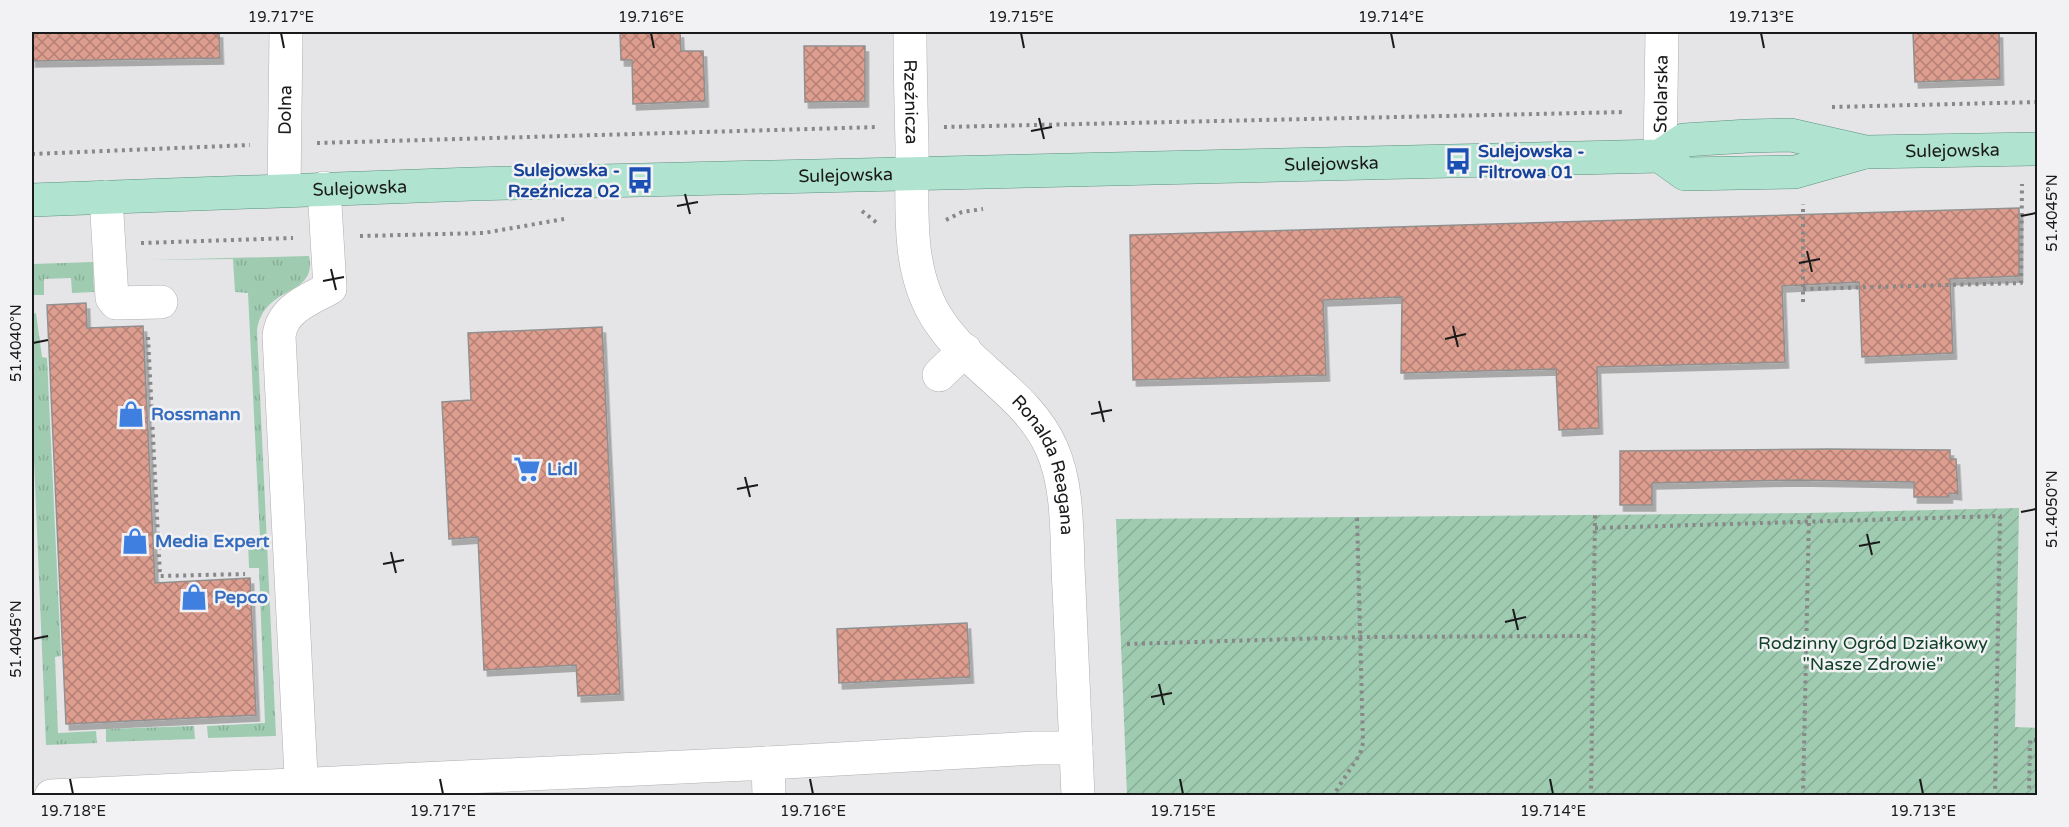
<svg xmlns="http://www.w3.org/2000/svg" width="2069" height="827" viewBox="0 0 2069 827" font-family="'Varela Round',sans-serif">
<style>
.grass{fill:url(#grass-tufts)}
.garden{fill:url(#garden-furrows)}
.building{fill:url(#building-cross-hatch);stroke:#92908f;stroke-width:1.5;filter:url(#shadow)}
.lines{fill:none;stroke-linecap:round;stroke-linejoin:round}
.minor-casing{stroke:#afafb1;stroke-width:34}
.major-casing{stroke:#5a917d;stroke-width:34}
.path{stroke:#888889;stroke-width:4;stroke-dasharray:3 4.5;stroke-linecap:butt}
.minor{stroke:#fff;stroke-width:33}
.major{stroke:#b1e3d1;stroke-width:33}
.ticks{fill:none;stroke:#1a1a1a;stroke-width:2}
.labels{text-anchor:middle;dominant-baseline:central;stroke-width:5;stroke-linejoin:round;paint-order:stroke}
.street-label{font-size:18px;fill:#1a1a1a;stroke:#f2f2f4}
.transit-label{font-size:18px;font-weight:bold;fill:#164399;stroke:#f2f2f4;text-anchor:start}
.shop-label{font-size:18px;font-weight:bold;fill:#366cbe;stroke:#f2f2f4;text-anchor:start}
.park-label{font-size:18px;fill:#13422b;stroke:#f2f2f4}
.neatline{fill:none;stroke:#1a1a1a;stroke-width:2}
.ticks-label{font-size:15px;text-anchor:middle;fill:#1a1a1a}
</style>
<defs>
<pattern id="grass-tufts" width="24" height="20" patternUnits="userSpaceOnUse" patternTransform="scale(1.5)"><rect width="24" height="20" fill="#9fcbb1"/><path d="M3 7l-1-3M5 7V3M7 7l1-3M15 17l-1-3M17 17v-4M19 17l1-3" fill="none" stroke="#88ae98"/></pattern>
<pattern id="garden-furrows" width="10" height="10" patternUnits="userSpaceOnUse" patternTransform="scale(1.5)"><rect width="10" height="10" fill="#9fcbb1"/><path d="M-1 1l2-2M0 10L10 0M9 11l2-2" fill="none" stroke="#88ae98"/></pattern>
<pattern id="building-cross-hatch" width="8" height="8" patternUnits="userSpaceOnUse" patternTransform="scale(1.5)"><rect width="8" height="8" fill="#de9e8f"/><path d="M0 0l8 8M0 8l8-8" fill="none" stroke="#b38074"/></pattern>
<filter id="shadow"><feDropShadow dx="3.5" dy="6" stdDeviation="0" flood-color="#0004"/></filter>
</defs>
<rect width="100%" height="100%" fill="#e5e5e7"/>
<g class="grass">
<path d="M309,256C318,298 263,284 257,331L276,736L208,738L207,726L265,723L259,568H249L248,541L249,538L260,537L248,293L235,292L233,259L149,260Z"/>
<path d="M93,262L94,292L72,293L71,278L44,279V295H32V264Z"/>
<path d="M36,313L42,357L47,358L61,656L55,657L58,733L96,731L97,743L46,745L32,412V314Z"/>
<path d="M194,726L195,739L106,742V729Z"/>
</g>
<path class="garden" d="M2019,508L2015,727L2037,728V795H1127L1116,519L1809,513Z"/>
<g class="building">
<path d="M32,32H219L220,58L32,61Z"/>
<path d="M620,32H680L681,51H703L705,101L633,104L632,60H621Z"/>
<path d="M1913,32H1999L2000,79L1915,82Z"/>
<path d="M804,46H865V101L805,102Z"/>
<path d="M2019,208V276L1950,279L1953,353L1862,357L1859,282L1782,286L1785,362L1597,367L1599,428L1559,430L1556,369L1401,373L1402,297L1323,300L1326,375L1133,380L1130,235Z"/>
<path d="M86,303L87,328L143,326L155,583L250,578L256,715L66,724L47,305Z"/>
<path d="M602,327L620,694L578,696L576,665L484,670L478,537L449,539L442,402L471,400L468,333Z"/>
<path d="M1828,449L1950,450V459H1956L1958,494L1949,493V497H1914V482L1795,480L1652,483V505H1620V451Z"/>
<path d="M967,623L970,677L839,683L837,629Z"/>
</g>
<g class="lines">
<defs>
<g id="minor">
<path id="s1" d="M910,32C910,69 911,107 912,145C913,205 904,272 941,324C973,370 1029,396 1052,449C1070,490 1066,543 1069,588C1072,657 1075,726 1078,796"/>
<path id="s2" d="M1660,156L1662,32"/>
<path id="s3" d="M284,190L286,32"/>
<path d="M106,197L112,298L116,303L161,302"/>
<path d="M939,375L965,350"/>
<path d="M768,763L1035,748H1076"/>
<path d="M51,796L768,763L769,796"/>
<path d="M302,796L279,336C282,309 308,300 330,288L324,188"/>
</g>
<g id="major">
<path d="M1660,156L1685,174L1795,172L1862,153"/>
<path id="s4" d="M32,200L472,184L1660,156L1684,140L1748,136L1791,135L1866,152L2038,149"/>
</g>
</defs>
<use href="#minor" class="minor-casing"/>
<use href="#major" class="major-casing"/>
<g class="path">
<path d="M1832,107L2038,102"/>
<path d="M944,127L1626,112"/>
<path d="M317,143L879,127"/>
<path d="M32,154L250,145"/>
<path d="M862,211L877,223"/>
<path d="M946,220L962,212L983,209"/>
<path d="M360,236L484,233L564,219"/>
<path d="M141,243L293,238"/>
<path d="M1803,289L2021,283L2022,184"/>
<path d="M1803,302V204"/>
<path d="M148,337L160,576L245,574"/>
<path d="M1595,528L2000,516L1995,796"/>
<path d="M1127,644L1362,637L1593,636"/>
<path d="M1336,791L1360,754L1363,743L1357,516"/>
<path d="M1591,796L1595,514"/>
<path d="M1803,796L1809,513"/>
<path d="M2029,796L2030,740H2038"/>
</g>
<use href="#minor" class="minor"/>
<use href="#major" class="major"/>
</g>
<path class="ticks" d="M281,33L284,48M651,33L654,48M1021,33L1024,48M1391,33L1394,48M1761,33L1764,48M1039,118L1044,139M1031,131L1052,127M685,194L690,214M677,206L698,202M2021,216L2036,213M1807,251L1812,272M1799,263L1820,259M331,269L336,290M323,281L344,277M1453,326L1458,347M1445,339L1466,334M33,343L48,340M1099,401L1104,422M1091,414L1112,410M745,477L750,497M737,489L758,485M2021,512L2036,509M1867,534L1872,555M1859,546L1880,542M391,552L396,573M383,564L404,560M1513,609L1518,630M1505,622L1526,617M33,639L48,636M1159,684L1164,705M1151,697L1172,693M70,779L73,794M440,779L443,794M810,779L813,794M1180,779L1183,794M1550,779L1553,794M1920,779L1923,794"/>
<defs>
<symbol id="bus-bare" viewBox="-9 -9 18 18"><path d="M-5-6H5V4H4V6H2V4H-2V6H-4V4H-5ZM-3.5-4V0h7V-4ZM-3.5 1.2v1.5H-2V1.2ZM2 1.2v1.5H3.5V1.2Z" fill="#1a4fb4" stroke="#f2f2f4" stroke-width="2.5" paint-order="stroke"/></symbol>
<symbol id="shop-bare" viewBox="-9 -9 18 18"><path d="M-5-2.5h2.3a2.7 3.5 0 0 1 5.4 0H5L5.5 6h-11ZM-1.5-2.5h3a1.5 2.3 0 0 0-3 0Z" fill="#3f7fe0" stroke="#f2f2f4" stroke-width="2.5" paint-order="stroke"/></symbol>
<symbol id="supermarket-bare" viewBox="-9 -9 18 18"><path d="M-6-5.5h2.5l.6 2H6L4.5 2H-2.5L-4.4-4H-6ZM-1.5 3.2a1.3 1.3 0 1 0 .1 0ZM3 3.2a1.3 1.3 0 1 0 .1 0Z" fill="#3f7fe0" stroke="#f2f2f4" stroke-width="2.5" paint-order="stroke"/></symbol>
</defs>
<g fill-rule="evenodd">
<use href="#bus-bare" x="1439" y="142" width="38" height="38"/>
<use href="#bus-bare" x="621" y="161" width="38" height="38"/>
<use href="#shop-bare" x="112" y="395" width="38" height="38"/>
<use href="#supermarket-bare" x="508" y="450" width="38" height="38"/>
<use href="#shop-bare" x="116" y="522" width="38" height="38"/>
<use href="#shop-bare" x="175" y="578" width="38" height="38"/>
</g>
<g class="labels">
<g class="street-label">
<text stroke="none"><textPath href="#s2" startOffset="62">Stolarska</textPath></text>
<text stroke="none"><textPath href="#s1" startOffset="70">Rzeźnicza</textPath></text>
<text stroke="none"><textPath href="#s3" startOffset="80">Dolna</textPath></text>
<text stroke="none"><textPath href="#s4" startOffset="1928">Sulejowska</textPath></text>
<text stroke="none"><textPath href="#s4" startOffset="1300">Sulejowska</textPath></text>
<text stroke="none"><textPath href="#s4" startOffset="814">Sulejowska</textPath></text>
<text stroke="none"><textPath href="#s4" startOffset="328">Sulejowska</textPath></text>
<text stroke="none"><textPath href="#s1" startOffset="478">Ronalda Reagana</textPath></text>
</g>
<g class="transit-label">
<text x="1478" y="151">Sulejowska -<tspan x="1478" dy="21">Filtrowa 01</tspan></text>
<text x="620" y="170" text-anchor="end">Sulejowska -<tspan x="620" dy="21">Rzeźnicza 02</tspan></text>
</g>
<g class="shop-label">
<text x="151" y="414">Rossmann</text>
<text x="547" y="469">Lidl</text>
<text x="155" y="541">Media Expert</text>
<text x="214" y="597">Pepco</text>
</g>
<g class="park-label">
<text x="1873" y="643">Rodzinny Ogród Działkowy<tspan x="1873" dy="21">"Nasze Zdrowie"</tspan></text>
</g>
</g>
<rect width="2069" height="827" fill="none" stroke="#f2f2f4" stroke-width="66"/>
<rect x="33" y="33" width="2003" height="761" class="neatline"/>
<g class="ticks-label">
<text x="281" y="22">19.717°E</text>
<text x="651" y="22">19.716°E</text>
<text x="1021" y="22">19.715°E</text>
<text x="1391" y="22">19.714°E</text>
<text x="1761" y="22">19.713°E</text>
<text transform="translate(2052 213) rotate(-90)" y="5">51.4045°N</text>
<text transform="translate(16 343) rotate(-90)" y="5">51.4040°N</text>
<text transform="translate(2052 509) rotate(-90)" y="5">51.4050°N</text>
<text transform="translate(16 639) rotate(-90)" y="5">51.4045°N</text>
<text x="73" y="816">19.718°E</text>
<text x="443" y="816">19.717°E</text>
<text x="813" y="816">19.716°E</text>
<text x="1183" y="816">19.715°E</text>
<text x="1553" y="816">19.714°E</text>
<text x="1923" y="816">19.713°E</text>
</g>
</svg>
